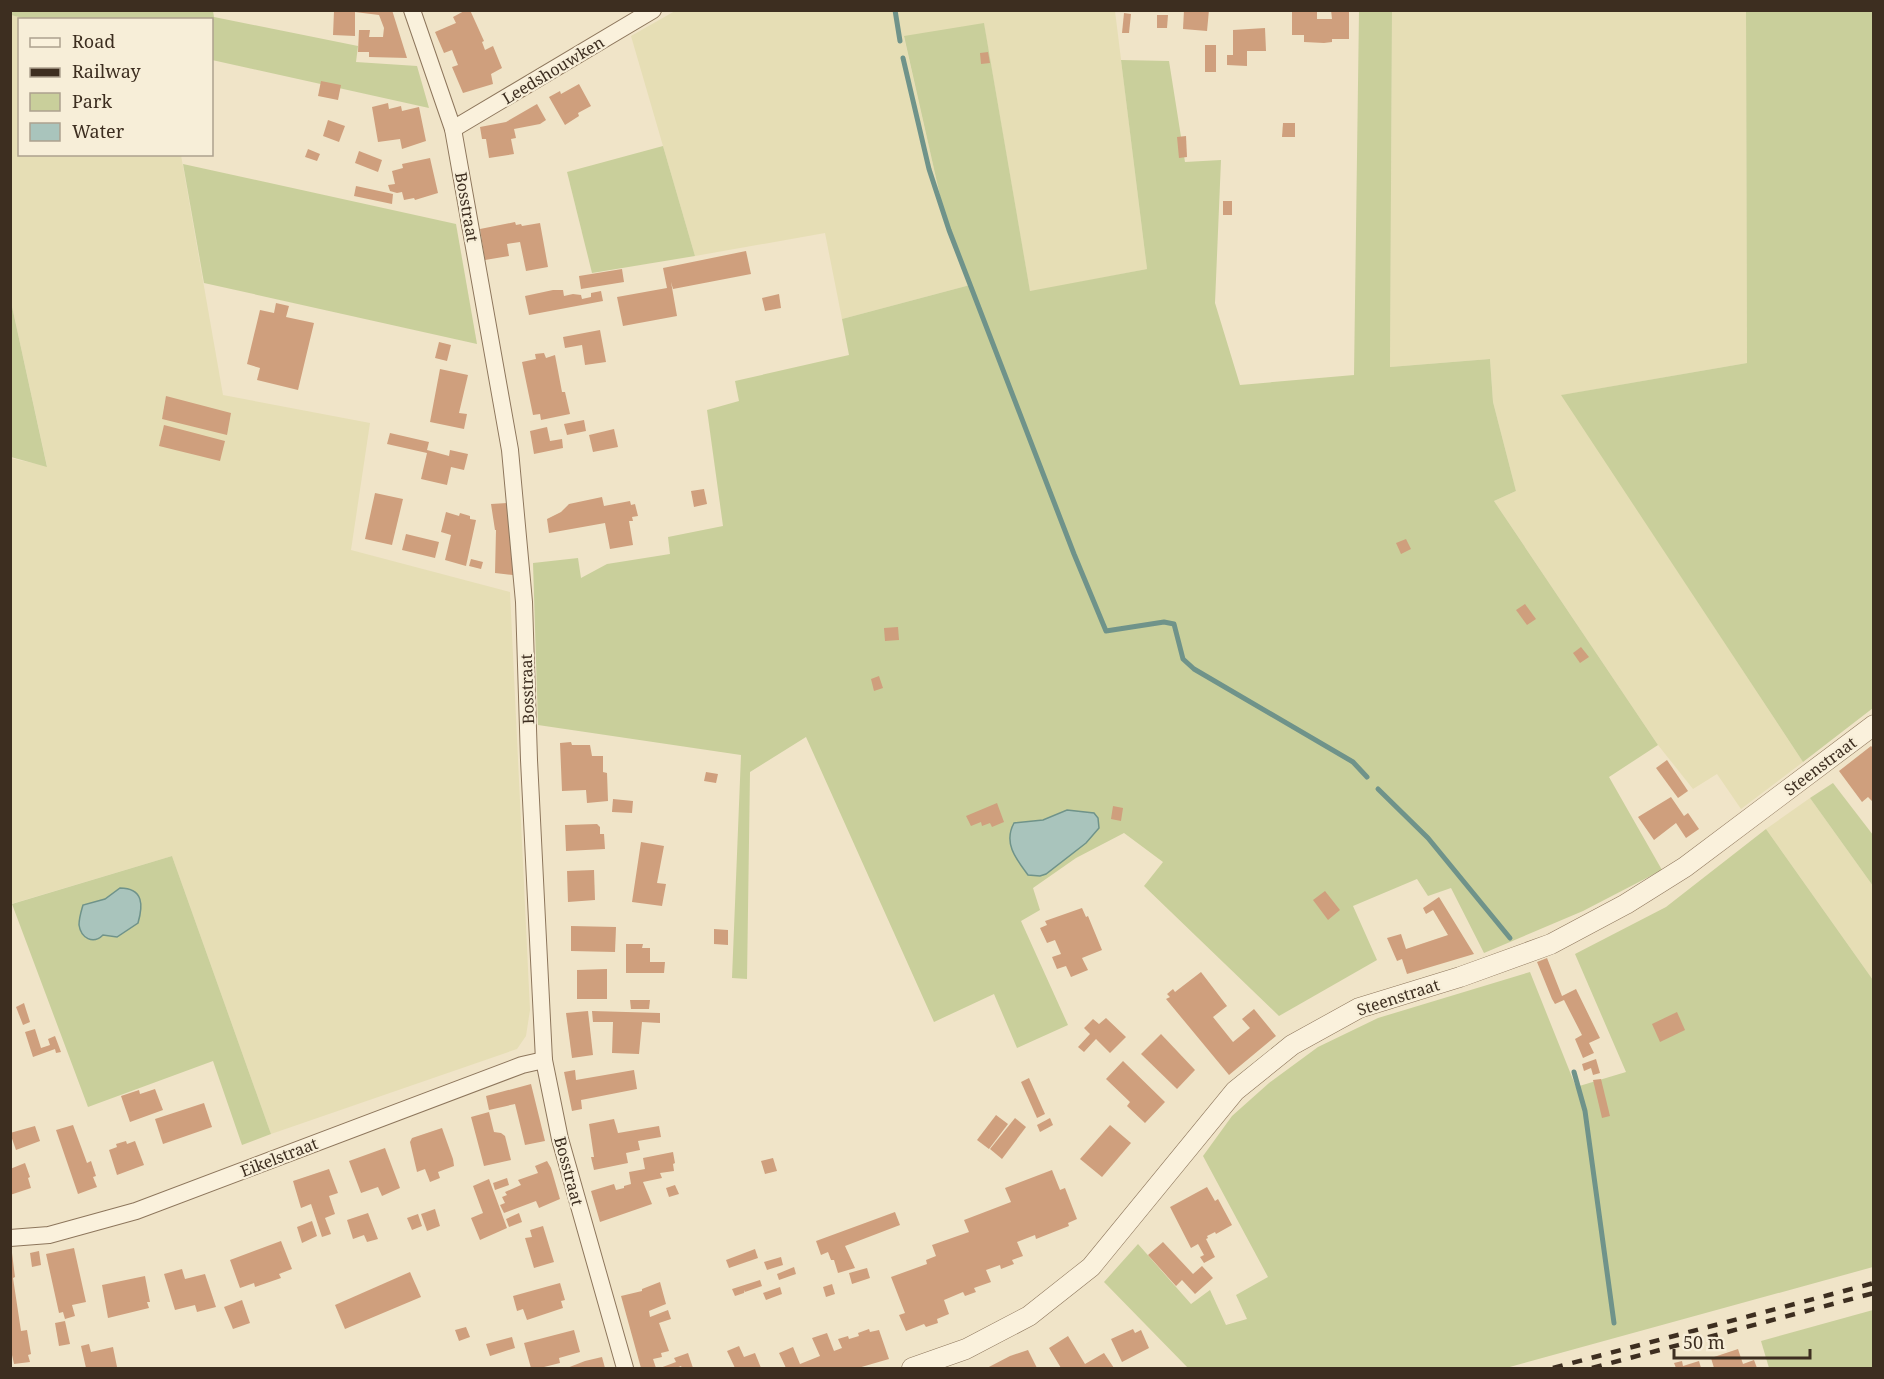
<svg xmlns="http://www.w3.org/2000/svg" width="1884" height="1379" viewBox="0 0 1884 1379" font-family="'Noto Serif',serif">
<style>
.farmland{fill:#e6deb5}
.green{fill:#c9cf9b}
.water{fill:#a9c4bc;stroke:#6f938a;stroke-width:1.5}
.lines{fill:none;stroke-linecap:round;stroke-linejoin:round}
.stream{stroke:#6f938a;stroke-width:5}
.building{fill:#cf9f7d}
.minor-casing{stroke:#8d765c;stroke-width:18}
.tertiary-casing{stroke:#8d765c;stroke-width:21}
.minor{stroke:#faf1dc;stroke-width:16}
.tertiary{stroke:#faf1dc;stroke-width:20}
.rail{stroke:#3d2e20;stroke-width:4.5;stroke-dasharray:10 10;stroke-linecap:butt}
.labels{text-anchor:middle;dominant-baseline:central;stroke-width:4.5;stroke-linejoin:round;paint-order:stroke}
.street-label{font-size:16px;fill:#3d2e20;stroke:#f7eed8}
</style>
<rect width="100%" height="100%" fill="#f0e4c8"/>
<g class="farmland">
<path d="M675,11H1115L1147,269L1030,292L984,24L904,37L943,209L970,285L842,319L825,233L695,256L631,36Z"/>
<path d="M1392,11H1746L1747,363L1562,395L1803,762L1741,809L1717,774L1693,789L1658,745L1494,501L1516,491L1493,402L1490,359L1390,367Z"/>
<path d="M11,15L31,19L20,20V154L181,155L223,395L370,423L351,550L510,592L530,1010L526,1036L517,1049L271,1134L172,856L11,904L10,458L47,466L11,302Z"/>
<path d="M1810,798L1873,886V980L1766,829Z"/>
</g>
<g class="green">
<path d="M11,10L213,11L214,17L358,46L356,62L417,66L429,108L212,60V20H31L11,15Z"/>
<path d="M1359,11H1392L1390,367L1490,359L1493,402L1516,491L1494,501L1658,745L1609,777L1662,870L1583,911L1484,953L1451,888L1428,896L1417,879L1353,906L1377,960L1279,1016L1144,886L1163,862L1124,833L1076,858L1033,888L1040,910L1021,921L1068,1025L1017,1048L994,994L934,1022L806,737L750,772L747,979L732,978L741,755L538,725L533,563L578,558L581,578L607,564L670,554L668,537L723,526L707,410L739,401L735,381L849,355L842,319L970,285L943,209L904,36L984,23L1030,291L1147,269L1121,60L1169,61L1185,162L1221,160L1215,303L1240,385L1354,375Z"/>
<path d="M1746,11H1873V708L1803,762L1561,395L1747,363Z"/>
<path d="M663,146L695,256L592,273L567,172Z"/>
<path d="M183,164L456,224L477,344L204,283Z"/>
<path d="M11,302L47,467L11,457Z"/>
<path d="M1833,783L1873,835V886L1810,798Z"/>
<path d="M1766,829L1873,980V1267L1506,1368H1188L1104,1282L1138,1244L1191,1304L1210,1290L1226,1325L1247,1319L1236,1295L1268,1277L1203,1156L1232,1116L1269,1083L1318,1047L1378,1018L1530,972L1576,1087L1626,1072L1575,954L1666,907Z"/>
<path d="M172,856L271,1134L242,1145L213,1061L88,1107L12,904Z"/>
<path d="M1873,1310V1368H1769L1761,1341Z"/>
</g>
<g class="water">
<path d="M1067,810L1094,813L1098,818L1099,828L1086,843L1046,874L1040,876L1028,875C1016,859 1003,843 1014,823L1043,820Z"/>
<path d="M120,888C144,888 143,906 138,923L117,937L103,935C93,945 81,938 79,925C79,918 81,912 83,905L105,899Z"/>
</g>
<g class="lines">
<g class="stream">
<path d="M895,10L900,41"/>
<path d="M903,58L929,169L949,230L1074,554L1106,631L1164,622L1174,624L1183,659L1194,669L1353,762L1367,777"/>
<path d="M1378,789L1428,838L1510,938"/>
<path d="M1574,1072L1585,1111L1614,1323"/>
</g>
</g>
<g class="building">
<path d="M345,10H392L407,58L369,57V52H358L359,30H370L369,37H383L384,28L379,15L355,12V36L333,35L334,11Z"/>
<path d="M466,10H470L484,41L482,42L485,50L493,46L502,68L491,74L493,84L463,93L452,67L458,65L452,50L444,53L435,32L456,23L453,17Z"/>
<path d="M1184,10H1209L1207,31L1183,29Z"/>
<path d="M1292,10H1317V19H1332L1331,10H1349V39H1332V42L1324,43L1304,42V35H1292Z"/>
<path d="M1124,13L1131,14L1129,33H1122Z"/>
<path d="M1157,15H1168L1167,28H1157Z"/>
<path d="M1265,28L1266,51H1247V66L1227,65V55H1233V30Z"/>
<rect x="1205" y="45" width="11" height="27"/>
<path d="M988,52L990,63L981,64L980,53Z"/>
<path d="M321,81L341,85L338,100L318,96Z"/>
<path d="M579,84L591,106L578,113L579,116L565,125L549,97L560,91L561,94Z"/>
<path d="M388,103L389,109L401,106L402,111L419,107L426,141L402,149L400,139L378,142L372,107Z"/>
<path d="M537,104L546,120L540,124L514,129L516,138L511,139L514,154L489,158L486,139H482L480,127L506,122Z"/>
<path d="M328,120L345,126L339,142L323,136Z"/>
<path d="M1283,123H1295V137H1282Z"/>
<path d="M1186,136L1187,157L1179,158L1177,137Z"/>
<path d="M308,149L320,154L317,161L305,157Z"/>
<path d="M359,151L382,160L378,172L355,163Z"/>
<path d="M430,158L438,193L415,200L414,198L404,200L402,192L397,193L390,191L388,185L395,184L392,171L403,168L402,164Z"/>
<path d="M356,186L393,194L392,204L354,196Z"/>
<rect x="1223" y="201" width="9" height="14"/>
<path d="M515,222L516,225L521,224L522,226L540,223L548,267L526,271L520,242L507,244L509,256L485,260L480,229Z"/>
<path d="M746,251L751,274L673,289L671,282L677,316L623,326L617,297L667,288L663,268Z"/>
<path d="M622,269L624,282L581,289L579,276Z"/>
<path d="M553,290H563L564,296L573,294L581,295L582,299L591,297V293L601,291L603,301L529,315L525,296Z"/>
<path d="M779,294L781,308L765,311L762,298Z"/>
<path d="M276,303L289,306L286,317L314,323L298,390L257,380L260,368L247,364L260,310L274,313Z"/>
<path d="M600,330L606,362L585,365L582,345L565,348L563,337Z"/>
<path d="M439,342L451,345L447,361L435,358Z"/>
<path d="M544,353L546,358L555,355L562,392H565L570,414L541,420L540,414L533,415L522,362L536,359L535,354Z"/>
<path d="M440,369L468,375L459,413L467,414L464,429L430,422Z"/>
<path d="M166,396L231,413L227,435L162,419Z"/>
<path d="M584,420L586,431L567,435L564,424Z"/>
<path d="M164,425L225,441L220,461L159,446Z"/>
<path d="M547,427L550,441L562,439L563,448L534,454L530,431Z"/>
<path d="M614,429L618,447L593,452L589,435Z"/>
<path d="M390,433L429,442L427,450L449,456L450,450L468,454L464,470L451,467L447,485L421,479L427,453L387,444Z"/>
<path d="M704,489L707,504L694,507L691,491Z"/>
<path d="M375,493L403,499L392,545L365,539Z"/>
<path d="M602,497L604,506L630,501L631,505L635,504L638,516L632,517L633,521H629L633,545L610,549L605,523L549,533L547,519L561,512L569,504Z"/>
<path d="M507,503L511,529L513,575L495,573L496,530H495L491,504Z"/>
<path d="M446,512L459,516L460,513L470,516V519L476,520L466,566L445,560L451,535L441,532Z"/>
<path d="M406,534L439,542L435,558L402,550Z"/>
<path d="M1406,539L1411,549L1401,554L1396,543Z"/>
<path d="M471,559L483,562L481,569L469,566Z"/>
<path d="M1525,604L1536,619L1527,625L1516,610Z"/>
<path d="M898,627L899,640L885,641L884,628Z"/>
<path d="M1581,647L1589,657L1580,663L1573,653Z"/>
<path d="M879,676L883,688L874,691L871,679Z"/>
<path d="M571,742L572,745H590L592,756H603V772L607,773L608,801L587,803L586,790L562,791L560,743Z"/>
<path d="M1871,746L1874,749V803L1868,797L1862,802L1839,771Z"/>
<path d="M1667,760L1688,791L1678,798L1656,768Z"/>
<path d="M706,772L718,774L716,783L704,781Z"/>
<path d="M1671,797L1684,816L1688,813L1699,829L1686,838L1676,823L1654,840L1638,817Z"/>
<path d="M613,799L633,801L632,813L612,812Z"/>
<path d="M997,803L1004,822L992,827L990,823L982,826L981,822L971,826L966,816Z"/>
<path d="M1113,806L1123,808L1121,821L1111,819Z"/>
<path d="M597,824L600,827V834H604L605,849L566,851L565,825Z"/>
<path d="M641,842L664,846L657,883L666,884L662,906L632,902Z"/>
<path d="M594,870L595,900L568,902L567,871Z"/>
<path d="M1325,891L1340,910L1328,920L1313,900Z"/>
<path d="M1439,897L1474,954L1407,974L1402,959L1397,961L1387,938L1401,934L1406,949L1448,935L1433,910L1426,914L1423,908Z"/>
<path d="M1082,908L1086,917L1088,916L1102,950L1082,958L1088,970L1071,977L1066,966L1057,969L1052,957L1061,954L1055,940L1047,943L1040,928L1047,925L1045,921Z"/>
<path d="M571,926L616,927L615,952L571,951Z"/>
<path d="M714,929L728,930V945L714,944Z"/>
<path d="M626,944H643L642,948H650V962H665L664,973H626Z"/>
<path d="M1547,958L1562,996L1576,989L1596,1030L1600,1038L1589,1043L1594,1053L1583,1058L1575,1039L1582,1035L1564,1000L1555,1004L1552,999L1537,962Z"/>
<path d="M607,969V999H577V970Z"/>
<path d="M1201,972L1227,1006L1213,1017L1233,1042L1250,1028L1242,1019L1254,1009L1276,1036L1229,1075L1166,999L1170,997L1167,994L1173,989L1175,992Z"/>
<path d="M630,1000H650L649,1009H631Z"/>
<path d="M24,1003L30,1022L23,1025L16,1007Z"/>
<path d="M588,1011L593,1055L572,1058L566,1013Z"/>
<path d="M592,1011L660,1013V1023L642,1022L639,1054L612,1053L613,1022H593Z"/>
<path d="M1677,1012L1685,1030L1660,1042L1652,1024Z"/>
<path d="M1106,1018L1126,1037L1110,1053L1096,1039L1084,1052L1078,1047L1090,1034L1084,1028L1093,1019L1099,1024Z"/>
<path d="M35,1029L41,1048L50,1045L48,1039L55,1036L61,1052L56,1053L55,1049L33,1057L25,1032Z"/>
<path d="M1161,1034L1195,1070L1177,1089L1141,1054Z"/>
<path d="M1596,1059L1600,1073L1593,1075L1591,1068L1584,1071L1582,1064Z"/>
<path d="M1123,1061L1165,1102L1145,1123L1127,1106L1130,1102L1106,1079Z"/>
<path d="M575,1070L576,1080L634,1070L637,1089L581,1100L582,1109L572,1111L564,1072Z"/>
<path d="M1029,1078L1045,1114L1037,1118L1021,1082Z"/>
<path d="M1601,1079L1610,1116L1602,1118L1593,1080Z"/>
<path d="M531,1084L545,1141L525,1145L515,1104L489,1110L486,1096Z"/>
<path d="M155,1089L163,1110L130,1122L121,1096L139,1090L140,1094Z"/>
<path d="M204,1103L212,1127L163,1144L155,1119Z"/>
<path d="M489,1112L494,1132L501,1133L505,1136L511,1160L484,1166L471,1117Z"/>
<path d="M996,1115L1008,1124L989,1149L977,1140Z"/>
<path d="M1015,1118L1026,1127L1002,1159L990,1149Z"/>
<path d="M1050,1118L1053,1125L1040,1132L1037,1125Z"/>
<path d="M614,1119L618,1133L659,1126L661,1137L638,1141L640,1150L626,1153L628,1163L594,1170L591,1157H594L589,1124Z"/>
<path d="M73,1125L87,1163L91,1161L96,1176L93,1177L97,1187L78,1194L56,1130Z"/>
<path d="M1110,1125L1131,1143L1102,1177L1080,1159Z"/>
<path d="M35,1126L40,1141L16,1150L10,1133Z"/>
<path d="M442,1128L453,1159L454,1166L438,1172L440,1178L430,1182L425,1169L417,1172L410,1142L412,1138Z"/>
<path d="M126,1141L127,1144L135,1141L144,1165L117,1175L109,1150L117,1147L116,1144Z"/>
<path d="M385,1148L400,1188L382,1196L378,1187L361,1193L349,1161Z"/>
<path d="M673,1152L675,1163L673,1164L674,1171L660,1173L662,1178L643,1182L652,1204L600,1222L591,1191L614,1184L616,1190L624,1188V1186L631,1184L629,1172L645,1169L643,1158Z"/>
<path d="M773,1158L777,1171L765,1174L761,1161Z"/>
<path d="M547,1161L551,1168L560,1199L539,1208L536,1201L504,1213L500,1205L505,1203L502,1197L507,1195L505,1192L521,1185L518,1180L538,1173L535,1166Z"/>
<path d="M25,1163L30,1177L28,1178L31,1188L10,1195V1169Z"/>
<path d="M329,1169L338,1193L329,1196L335,1214L325,1218L331,1234L322,1237L311,1204L301,1208L293,1181Z"/>
<path d="M1052,1170L1060,1190L1065,1188L1077,1219L1068,1223L1069,1226L1036,1239L1035,1235L1017,1242L1023,1256L1012,1260L1014,1264L1001,1269L1000,1265L986,1270L991,1282L974,1288L976,1292L965,1296L963,1292L944,1300L949,1314L937,1319L938,1323L926,1327L924,1324L906,1331L899,1315L905,1313L891,1277L927,1264L926,1260L936,1256L932,1245L969,1232L964,1220L1011,1202L1005,1188Z"/>
<path d="M507,1178L509,1185L495,1190L493,1183Z"/>
<path d="M489,1179L507,1228L480,1240L471,1218L483,1213L473,1186Z"/>
<path d="M675,1185L679,1194L669,1197L666,1188Z"/>
<path d="M1207,1187L1215,1201L1218,1199L1232,1225L1216,1234L1215,1232L1207,1236L1208,1238L1206,1239L1215,1257L1204,1263L1200,1257L1204,1255L1198,1244L1191,1248L1170,1207Z"/>
<path d="M435,1209L440,1226L427,1231L421,1214Z"/>
<path d="M895,1212L900,1225L845,1246L855,1268L838,1273L834,1260H831L828,1252L821,1255L816,1241Z"/>
<path d="M368,1213L378,1239L367,1242L364,1235L353,1239L347,1220Z"/>
<path d="M519,1213L522,1222L509,1227L506,1219Z"/>
<path d="M418,1214L422,1226L412,1230L407,1218Z"/>
<path d="M312,1221L317,1236L302,1243L297,1227Z"/>
<path d="M543,1226L554,1262L534,1268L525,1238L532,1237L530,1230Z"/>
<path d="M281,1241L292,1269L279,1274L281,1278L255,1287L254,1283L240,1288L230,1260Z"/>
<path d="M1163,1242L1193,1274L1202,1266L1213,1278L1195,1294L1182,1280L1176,1286L1148,1255Z"/>
<path d="M74,1248L86,1302L72,1305L75,1316L65,1319L63,1312L59,1313L46,1254Z"/>
<path d="M755,1249L758,1258L729,1268L726,1260Z"/>
<path d="M39,1251L41,1265L32,1267L30,1253Z"/>
<path d="M12,1253L15,1277L13,1278L21,1331L27,1330L31,1354L28,1355L30,1362L14,1364L10,1346Z"/>
<path d="M781,1257L783,1265L767,1270L764,1262Z"/>
<path d="M794,1267L796,1274L779,1280L777,1274Z"/>
<path d="M867,1268L870,1278L852,1284L849,1273Z"/>
<path d="M182,1269L185,1279L205,1274L216,1307L197,1312L195,1305L175,1310L164,1274Z"/>
<path d="M410,1272L421,1297L345,1329L335,1305Z"/>
<path d="M145,1276L150,1302H147L149,1308L108,1318L102,1285Z"/>
<path d="M760,1280L762,1286L745,1292V1290L744,1293L735,1296L732,1289Z"/>
<path d="M660,1282L666,1304L649,1311L650,1317L668,1310L671,1319L659,1323L669,1351L661,1353L662,1357L653,1359L656,1368H641L621,1296L642,1291V1289Z"/>
<path d="M560,1283L565,1300L561,1301L563,1308L527,1320L523,1309L517,1311L513,1296Z"/>
<path d="M832,1284L835,1294L826,1297L823,1287Z"/>
<path d="M780,1287L782,1294L766,1300L763,1293Z"/>
<path d="M242,1300L250,1323L233,1329L224,1307Z"/>
<path d="M65,1321L70,1344L59,1346L55,1323Z"/>
<path d="M466,1327L470,1337L459,1341L455,1330Z"/>
<path d="M869,1329L870,1332L879,1330L889,1359L858,1368H786L779,1353L793,1347L800,1364L820,1356L812,1338L827,1333L834,1351L842,1348L838,1339L848,1336L849,1339L859,1336L858,1333Z"/>
<path d="M1133,1329L1135,1333L1141,1330L1149,1348L1122,1362L1111,1339Z"/>
<path d="M574,1330L580,1352L559,1358L560,1363L540,1368H531L524,1343Z"/>
<path d="M1068,1336L1085,1364L1104,1353L1114,1368H1061L1049,1348Z"/>
<path d="M512,1337L515,1348L490,1356L486,1344Z"/>
<path d="M89,1344L91,1352L113,1347L117,1367L86,1368L81,1346Z"/>
<path d="M739,1346L744,1357L755,1353L761,1368H735L727,1351Z"/>
<path d="M1738,1349L1743,1364L1754,1360L1757,1368H1714L1711,1358Z"/>
<path d="M1028,1350L1037,1368H987L1010,1356Z"/>
<path d="M688,1353L693,1368H682L681,1366L676,1368H660L676,1362L674,1358Z"/>
<path d="M602,1357L605,1368H567L585,1361Z"/>
<path d="M1682,1361L1683,1366L1699,1361L1701,1368H1676L1674,1363Z"/>
</g>
<g class="lines">
<defs>
<g id="minor">
<path d="M412,10L453,129L510,450L524,602L529,760L544,1060L560,1139L625,1368"/>
<path d="M453,129L653,10"/>
<path d="M10,1238L49,1235L136,1211L522,1065L544,1060"/>
</g>
<path id="tertiary" d="M912,1368L966,1349L1029,1316L1091,1267L1235,1091L1292,1045L1359,1008L1460,977L1551,944L1626,904L1685,867L1874,725"/>
</defs>
<use href="#minor" class="minor-casing"/>
<use href="#tertiary" class="tertiary-casing"/>
<use href="#minor" class="minor"/>
<use href="#tertiary" class="tertiary"/>
<g class="rail">
<path d="M1553,1368L1874,1283"/>
<path d="M1592,1368L1874,1293"/>
</g>
</g>
<g class="labels">
<g class="street-label">
<text transform="translate(553 70) rotate(-31)">Leedshouwken</text>
<text transform="translate(467 207) rotate(80)">Bosstraat</text>
<text transform="translate(527 689) rotate(-92)">Bosstraat</text>
<text transform="translate(1820 766) rotate(-37)">Steenstraat</text>
<text transform="translate(1398 997) rotate(-18)">Steenstraat</text>
<text transform="translate(279 1157) rotate(-21)">Eikelstraat</text>
<text transform="translate(569 1171) rotate(75)">Bosstraat</text>
</g>
</g>
<rect width="1884" height="1379" fill="none" stroke="#3d2e20" stroke-width="24"/>
<rect x="18" y="18" width="195" height="138" fill="#f7eed8" stroke="#ada18e" stroke-width="1.5"/>
<rect x="30" y="38" width="30" height="9" fill="#faf1dc" stroke="#ada18e" stroke-width="1.5"/>
<text x="72" y="48" font-size="18" fill="#3d2e20">Road</text>
<rect x="30" y="68" width="30" height="9" fill="#3d2e20" stroke="#ada18e" stroke-width="1.5"/>
<text x="72" y="78" font-size="18" fill="#3d2e20">Railway</text>
<rect x="30" y="93" width="30" height="18" fill="#c9cf9b" stroke="#ada18e" stroke-width="1.5"/>
<text x="72" y="108" font-size="18" fill="#3d2e20">Park</text>
<rect x="30" y="123" width="30" height="18" fill="#a9c4bc" stroke="#ada18e" stroke-width="1.5"/>
<text x="72" y="138" font-size="18" fill="#3d2e20">Water</text>
<path d="M1674 1349v9h136v-9" fill="none" stroke="#3d2e20" stroke-width="3"/>
<text x="1683" y="1349" font-size="18" fill="#3d2e20" stroke="#f7eed8" stroke-width="4.5" paint-order="stroke">50 m</text>
</svg>
